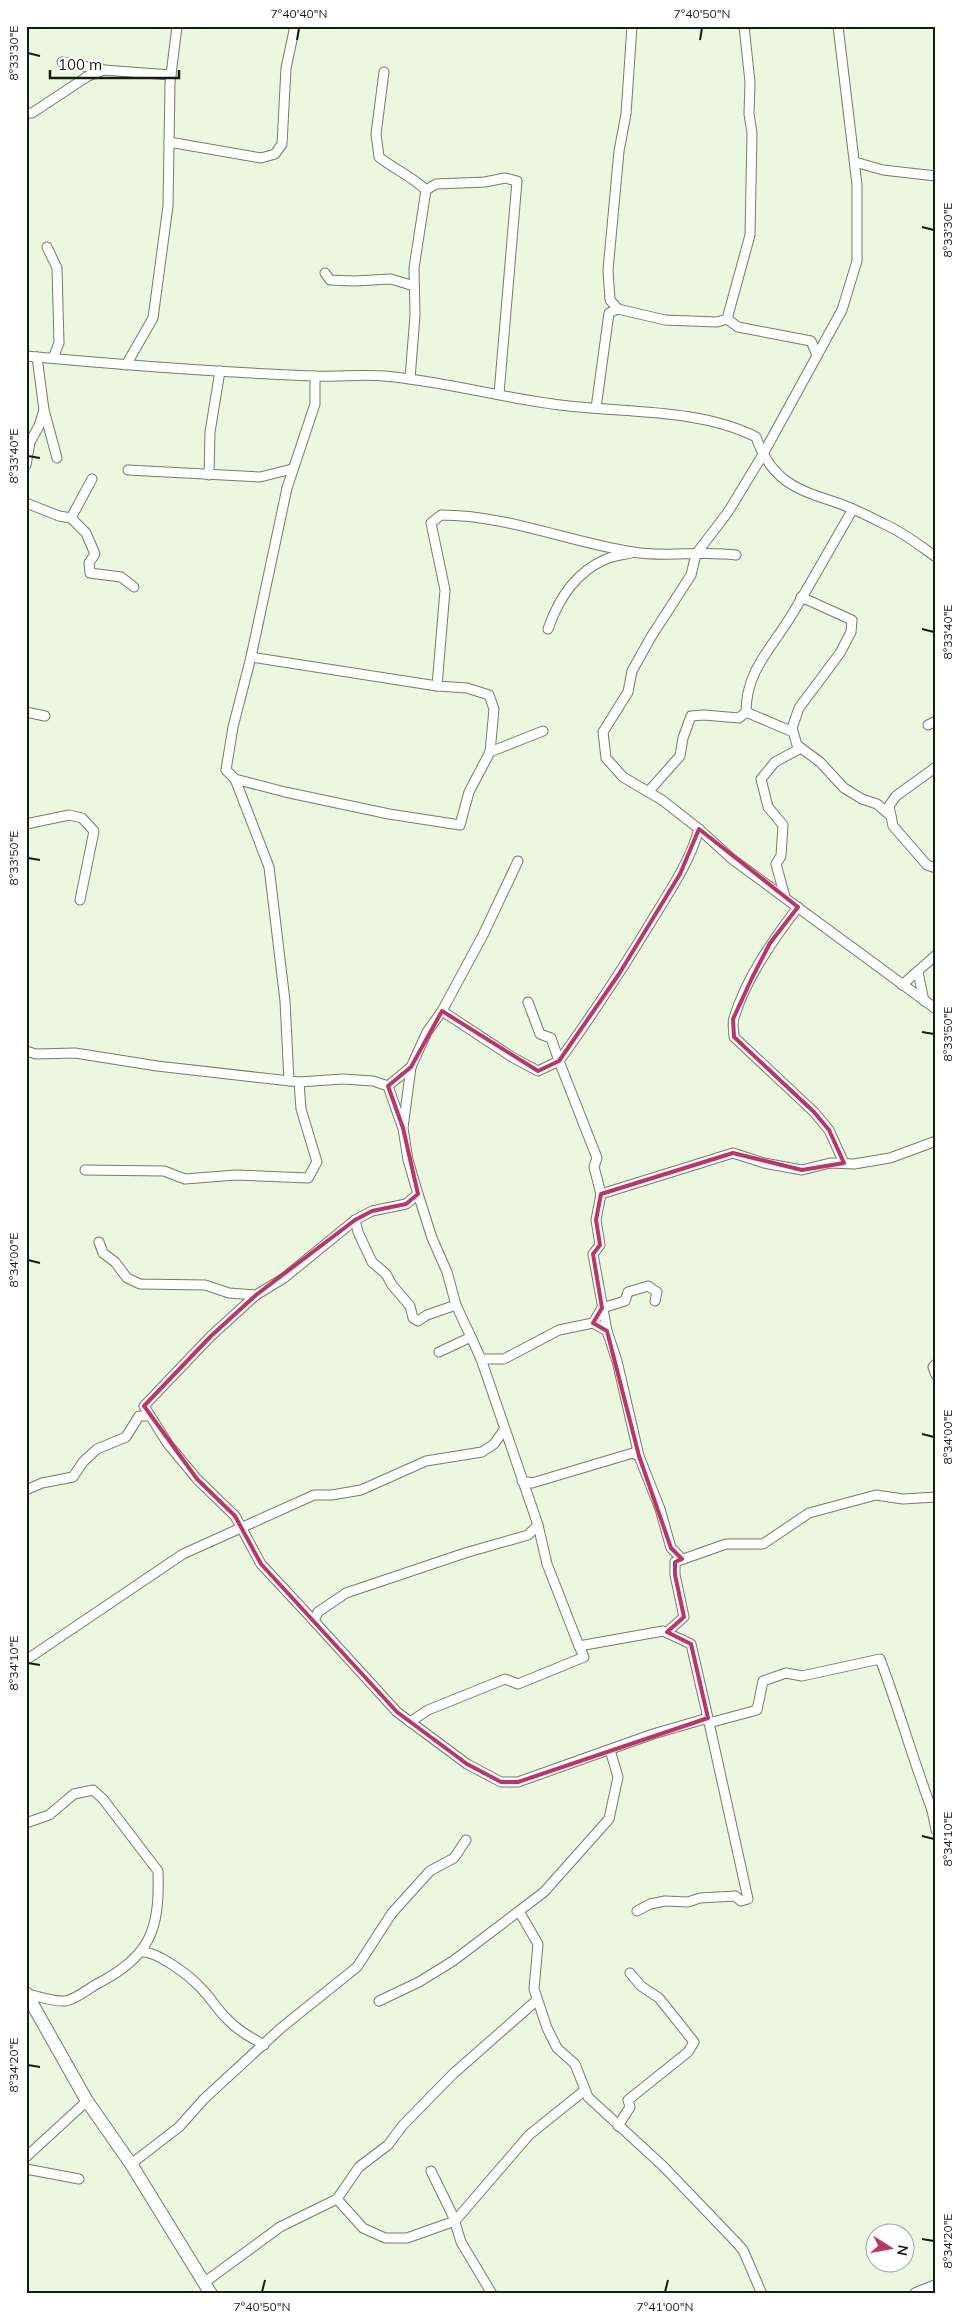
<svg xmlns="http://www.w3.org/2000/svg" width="962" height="2320" viewBox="0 0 962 2320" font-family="Mulish,sans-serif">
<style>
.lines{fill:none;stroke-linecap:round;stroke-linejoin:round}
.street-casing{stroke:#737d67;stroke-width:11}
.secondary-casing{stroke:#737d67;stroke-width:14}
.street{stroke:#fff;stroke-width:9}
.secondary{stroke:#fff;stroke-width:12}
.marked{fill:none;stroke:#c03365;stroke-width:4;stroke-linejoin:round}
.ticks{fill:none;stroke:#181c14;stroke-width:2}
.neatline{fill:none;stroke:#181c14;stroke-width:2}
.ticks-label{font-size:12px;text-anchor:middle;fill:#181c14}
</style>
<rect width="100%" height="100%" fill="#ecf7df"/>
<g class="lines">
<defs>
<g id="street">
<path d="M632,26L626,114L619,151L608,270L610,300L618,309L665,320L717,322L727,319L738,327L811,341L817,355"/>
<path d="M62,62L104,70"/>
<path d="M384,72L376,134L379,157C394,169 411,176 426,190L436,184L485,182L505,178L517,181L499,394"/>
<path d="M26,113H32L88,76L104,70L171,75"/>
<path d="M169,142L261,158L275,154L282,144L286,68L295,26"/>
<path d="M855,162L883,170L936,176"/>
<path d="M47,247L57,268L59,343L53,358"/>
<path d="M325,273L330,280L355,281L391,279L414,286"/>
<path d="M727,319L750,235L752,133L749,114L750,82L744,26"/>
<path d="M26,356C122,365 217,372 313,376C337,377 361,374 384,376C444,381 501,398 560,405C622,413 699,408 756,437C771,481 797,490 838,503C854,509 869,516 884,524C903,532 919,545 936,557"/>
<path d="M37,357L44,410L57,458"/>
<path d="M126,365L153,318L168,206L170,83L177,26"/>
<path d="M315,376V404L287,488L251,657L233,727L226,770L235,779L285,792L389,814L460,825L469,792L490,752L543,731"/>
<path d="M410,379L415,315L414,268L426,190"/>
<path d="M596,408L609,313L618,309"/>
<path d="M26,465L30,442L39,426L44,410"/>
<path d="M128,470L260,477L292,469"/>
<path d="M209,475L210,432L220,371"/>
<path d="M26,503L59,516L71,518L92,479"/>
<path d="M71,518L86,533L95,554L89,563L90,573L121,577L134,587"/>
<path d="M801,597L852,620L851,632L840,653L799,708L792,728L797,745L820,762L844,788L862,799L877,804L891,816"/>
<path d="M548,629C558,600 575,573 604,560C612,556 622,555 631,553"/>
<path d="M251,657L437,686L445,590L431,523L441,515C506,515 569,542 633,552C666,558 702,550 736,555"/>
<path d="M437,686L467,688L489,695L494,709L490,752"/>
<path d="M26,712L45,716"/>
<path d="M746,712L793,732"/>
<path d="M928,725L936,721"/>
<path d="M936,767L896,796L889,806L893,826L927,865L936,868"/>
<path d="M235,779L269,867L285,1001L289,1081"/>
<path d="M648,792L680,756L683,738L691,716L704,715L739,718L746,712C746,671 771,649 791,616C812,581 832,545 853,509"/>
<path d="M26,824L69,815L82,818L94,831L80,900"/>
<path d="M699,829L732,859L936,1009"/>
<path d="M785,897L776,864L781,856L783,825L768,807L761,779L775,762L801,748"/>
<path d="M798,907C773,940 746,978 734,1018C732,1023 734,1031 734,1037L814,1112L829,1130L844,1163"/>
<path d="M918,972L924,1001"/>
<path d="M902,985L936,955"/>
<path d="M442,1011L512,1057L538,1071L559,1061L551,1038L540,1034L528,1002"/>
<path d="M26,1051L36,1054L75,1053L157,1066L299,1082L343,1079L373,1081L388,1086L402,1126"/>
<path d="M388,1086L411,1067"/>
<path d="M85,1170L164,1171L185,1179L236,1175L308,1178L317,1162L301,1109L299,1082"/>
<path d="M601,1194L733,1153L764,1163L802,1170L830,1163L854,1164L890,1158L936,1141"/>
<path d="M355,1220L358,1232L372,1262L386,1274L392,1285L410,1306L413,1318L418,1321L427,1315L456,1305"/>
<path d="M99,1242L103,1253L115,1262L127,1278L140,1284L205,1285L229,1293L256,1295"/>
<path d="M593,1323L602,1308L625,1301L628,1292L648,1286L657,1292L655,1301"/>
<path d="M607,1331L593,1254L600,1245L596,1220L601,1194L594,1167L597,1158L559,1061C593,1014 624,967 654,917C671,889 690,861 699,829L662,800L623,777L606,758L603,732L628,692L632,671L651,637L691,575L696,554L728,512L762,456L842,310L857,261V185L838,26"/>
<path d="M471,1337L456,1305L447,1272L432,1238L418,1194L408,1160L403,1128L411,1067L427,1032L442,1011L483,935L518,861"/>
<path d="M439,1352L471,1337L481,1359L538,1525L547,1564L579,1646L663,1631L691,1644L708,1718"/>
<path d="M481,1359H504L559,1330L593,1323L607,1331L617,1361L639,1456"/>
<path d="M936,1364L933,1367L936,1375"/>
<path d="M522,1481L532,1483L633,1453L639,1456L660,1509L671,1548L682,1559"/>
<path d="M26,1490L42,1483L73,1477L83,1462L97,1449L126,1437L139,1416H150"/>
<path d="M538,1525L528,1535L465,1553L346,1593L318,1612L314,1621L397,1712L467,1764L501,1782H518L653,1734L708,1718L748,1899L741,1901L735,1896L700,1898L688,1902L665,1901L650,1904L637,1911"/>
<path d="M314,1621L261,1564L235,1516L197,1479L168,1444L144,1406L211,1336L256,1295L284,1278L355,1220L372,1211L406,1204L418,1194"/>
<path d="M667,1632L684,1617L675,1575V1562L726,1544H763L809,1513L876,1495L903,1499L936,1497"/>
<path d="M26,1660L183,1554L314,1495H332L361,1490L426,1461L482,1452L494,1444L504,1430"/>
<path d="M410,1722L428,1710L505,1679L518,1684L584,1657L579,1646"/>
<path d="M709,1723L757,1710L763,1681L786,1673L802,1676L880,1659C899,1709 913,1760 932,1810L936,1809"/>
<path d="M932,1810L936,1830"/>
<path d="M26,1823L49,1815L74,1794L93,1790L103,1799L158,1871C160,1931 150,1957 95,1985C87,1990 74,2000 65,2001C53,2002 38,1996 27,1994"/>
<path d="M520,1913L538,1944L534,1989L547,2028L557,2048L575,2064L588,2097L663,2166L735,2241L743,2250L762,2294"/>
<path d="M142,1952C158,1952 189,1975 201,1988C210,1997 217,2009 226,2018C237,2030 250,2037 264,2045"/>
<path d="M379,2001L419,1982L453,1961L544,1892L609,1819L618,1777L610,1750"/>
<path d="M618,2126L630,2107L628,2100L688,2052L694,2042L659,1998L641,1986L630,1973"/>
<path d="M26,2157L87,2101"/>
<path d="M131,2164L179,2127L204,2099L281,2028L357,1967L392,1913L430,1871L454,1858L466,1840"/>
<path d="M26,2169L79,2179"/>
<path d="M431,2171L453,2216L461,2242L492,2294"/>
<path d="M337,2199L363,2228L385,2238H407L455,2221L529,2135L585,2090"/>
<path d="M205,2282L280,2227L337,2199L359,2167L388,2145L403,2125L453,2074L537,2000"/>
</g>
<g id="secondary">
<path d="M26,1993L87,2101L131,2164L211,2294"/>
<path d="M916,2294L936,2286"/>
</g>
</defs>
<use href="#street" class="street-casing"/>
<use href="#secondary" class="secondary-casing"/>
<use href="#street" class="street"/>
<use href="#secondary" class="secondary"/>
</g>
<path class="marked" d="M699,829L798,907L770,943L752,978L733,1019L734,1037L814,1112L829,1130L844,1163L802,1170L733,1153L601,1194L596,1220L600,1245L593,1254L602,1308L593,1323L607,1331L639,1456L671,1548L682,1559L675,1562V1575L684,1617L667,1632L691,1644L708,1718L518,1782H501L467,1764L397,1712L261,1564L235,1516L197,1479L144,1406L211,1336L256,1295L355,1220L372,1211L406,1204L418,1194L403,1128L388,1086L411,1067L442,1011L538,1071L559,1061L619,974L680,874Z"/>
<path class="ticks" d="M297,40L299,28M700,40L702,28M28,53L40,56M922,227L934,230M28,456L40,458M922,629L934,632M28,858L40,860M922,1032L934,1034M28,1260L40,1263M922,1434L934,1437M28,1663L40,1665M922,1836L934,1839M28,2065L40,2067M922,2239L934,2241M262,2292L265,2280M665,2292L668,2280"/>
<rect width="962" height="2320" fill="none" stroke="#ffffff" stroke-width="55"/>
<g transform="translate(890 2248) rotate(101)"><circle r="24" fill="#ffffff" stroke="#a3a4a1"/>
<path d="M0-4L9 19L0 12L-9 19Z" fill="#c03365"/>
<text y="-8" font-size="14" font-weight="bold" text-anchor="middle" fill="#181c14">N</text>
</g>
<path d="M50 70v8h129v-8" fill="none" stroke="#181c14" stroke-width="2.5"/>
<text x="58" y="70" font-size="15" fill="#181c14" stroke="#ffffff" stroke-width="4" paint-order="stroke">100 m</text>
<rect x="28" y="28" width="906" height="2264" class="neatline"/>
<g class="ticks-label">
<text x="299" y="18">7°40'40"N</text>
<text x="702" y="18">7°40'50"N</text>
<text transform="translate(14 53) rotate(-90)" y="4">8°33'30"E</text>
<text transform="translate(948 230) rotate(-90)" y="4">8°33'30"E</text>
<text transform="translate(14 456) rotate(-90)" y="4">8°33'40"E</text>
<text transform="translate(948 632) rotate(-90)" y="4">8°33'40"E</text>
<text transform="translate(14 858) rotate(-90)" y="4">8°33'50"E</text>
<text transform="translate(948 1034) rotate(-90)" y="4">8°33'50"E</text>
<text transform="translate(14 1260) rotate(-90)" y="4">8°34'00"E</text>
<text transform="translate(948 1437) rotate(-90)" y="4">8°34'00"E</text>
<text transform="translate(14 1663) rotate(-90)" y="4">8°34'10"E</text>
<text transform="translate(948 1839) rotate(-90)" y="4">8°34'10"E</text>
<text transform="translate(14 2065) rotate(-90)" y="4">8°34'20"E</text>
<text transform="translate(948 2241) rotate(-90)" y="4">8°34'20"E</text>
<text x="262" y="2311">7°40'50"N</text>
<text x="665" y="2311">7°41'00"N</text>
</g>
</svg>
